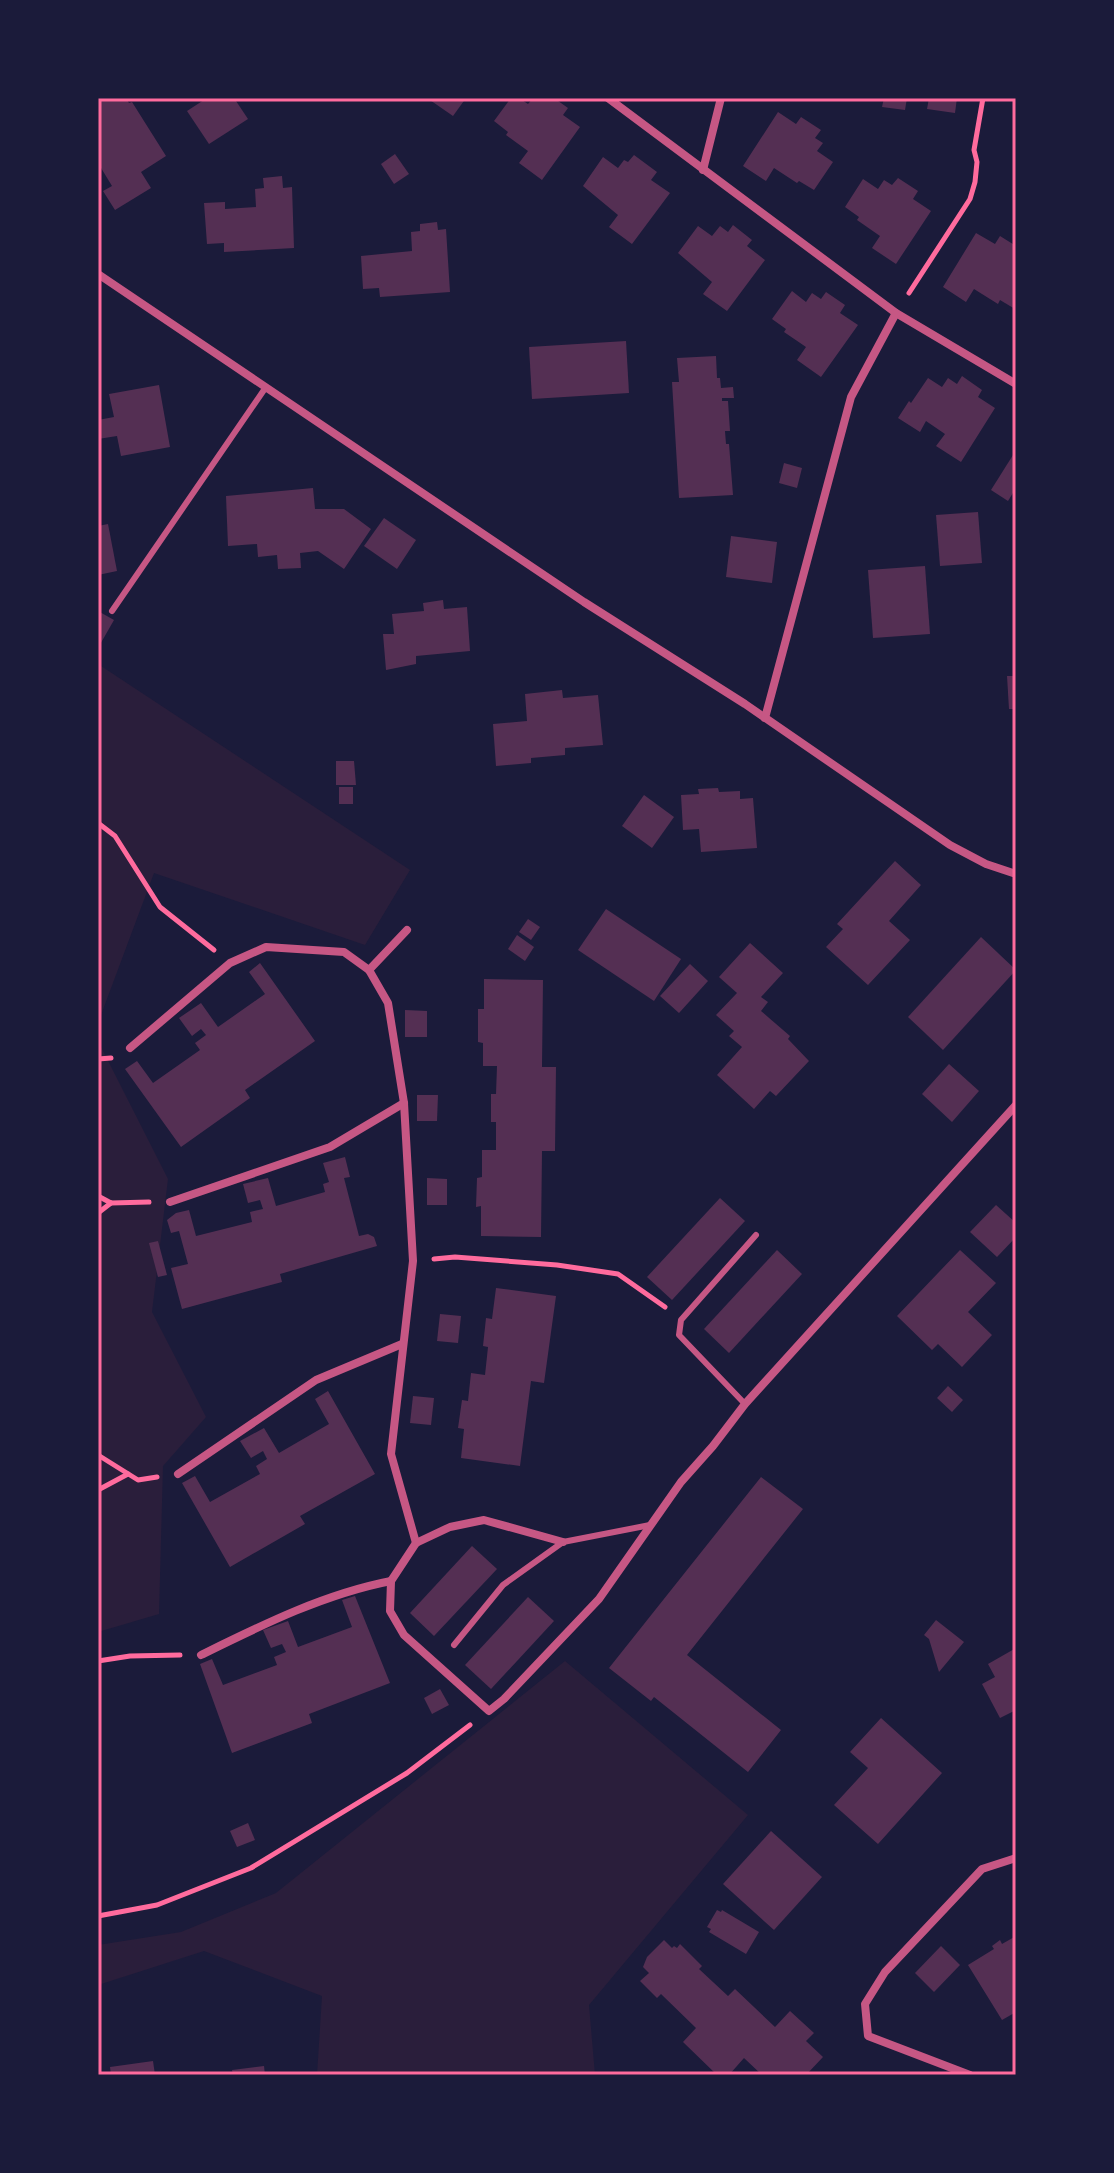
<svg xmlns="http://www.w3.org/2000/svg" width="1114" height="2173" viewBox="0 0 1114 2173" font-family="'Noto Serif',serif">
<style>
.green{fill:#2a1e3b}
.building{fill:#542f53}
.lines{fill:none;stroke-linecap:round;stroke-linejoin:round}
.path{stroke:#ff6b9d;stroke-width:5}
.service{stroke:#c65784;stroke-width:6}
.minor{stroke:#c65784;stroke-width:8}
.neatline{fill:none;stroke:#ff6b9d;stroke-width:3}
</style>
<rect width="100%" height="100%" fill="#1b1b3a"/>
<g class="green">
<path d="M98,664L410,870L365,945L154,873L98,1023Z"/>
<path d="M98,1041L168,1179L152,1312L206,1417L163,1466L159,1614L98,1632Z"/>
<path d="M565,1661L748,1815L589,2005L595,2075H317L322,1996L204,1951L98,1985V1945L181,1932L276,1893Z"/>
</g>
<g class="building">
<path d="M98,98H126L129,103L132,102L166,156L141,172L151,188L115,210L103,191L112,186L98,163Z"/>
<path d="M207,98H234L248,119L209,144L187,111Z"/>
<path d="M427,98H466L453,116Z"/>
<path d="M511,98H519L528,104L533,98L543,101L546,98H554L568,108L563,115L580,127L542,180L519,163L528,151L506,135L508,132L494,121Z"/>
<path d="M884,98H907L905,110L882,107Z"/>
<path d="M929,98H957L955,113L927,109Z"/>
<path d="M778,112L796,124L801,117L821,130L815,138L823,143L817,151L833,162L814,190L799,181L797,183L774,168L766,181L743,166Z"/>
<path d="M395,154L409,174L394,184L381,164Z"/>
<path d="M634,155L657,172L651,180L670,193L632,244L609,227L618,215L583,186L603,157L618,168L624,160L628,162Z"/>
<path d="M282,176L283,188L292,187L294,248L224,252V243L207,244L204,203L225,202V209L256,207L255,189L264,188L263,178Z"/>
<path d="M898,178L918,191L913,199L931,211L896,264L872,248L880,236L857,220L859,217L845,207L863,179L878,189L884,180L892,185Z"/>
<path d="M437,222L438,230L446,229L450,292L380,297L379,288L363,289L361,256L412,251L411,232L420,231V224Z"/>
<path d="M733,225L752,240L747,246L765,260L727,311L703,294L712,282L678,253L698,226L712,236L720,226L728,232Z"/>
<path d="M976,233L995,244L1000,236L1016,246L1015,309L1000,300L998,304L974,289L966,302L943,287Z"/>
<path d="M792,291L806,302L812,293L821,299L826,292L845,305L840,313L858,325L821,377L797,360L806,347L784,332L786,329L772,319Z"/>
<path d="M626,341L629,393L532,399L529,347Z"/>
<path d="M716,356L717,378H720L721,388L733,387L734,398H722V401H728L730,431H725L726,444H729L733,495L679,498L672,382H679L677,358Z"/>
<path d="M962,376L982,390L978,397L995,408L961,462L936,446L945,434L926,421L920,432L898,418L909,401L911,403L928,378L942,387L948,378L957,384Z"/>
<path d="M159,385L170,447L121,456L117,436L98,439V420L114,417L109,394Z"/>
<path d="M1013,455L1016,457V488L1008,501L991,490Z"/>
<path d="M784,463L802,468L797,488L779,483Z"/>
<path d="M313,488L315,509H344L371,529L344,569L318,551L300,553L301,568L278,569L277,555L258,557L257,544L228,546L226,496Z"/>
<path d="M978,512L982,563L940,566L936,515Z"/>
<path d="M384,518L416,540L397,569L364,546Z"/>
<path d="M108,524L117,571L98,575V526Z"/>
<path d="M731,536L777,542L772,583L726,577Z"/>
<path d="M925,566L930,634L873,638L868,570Z"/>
<path d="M443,600L444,609L467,607L470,651L416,656V664L386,670L383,634H394L392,614L424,611L423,603Z"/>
<path d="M98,611L114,620L98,648Z"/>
<path d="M1007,676H1016V709H1009Z"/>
<path d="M562,690L563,698L598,695L603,745L565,748V755L531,758V763L496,766L493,724L527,721L525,694Z"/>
<path d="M336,761H354L356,785H336Z"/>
<rect x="339" y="787" width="14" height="17"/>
<path d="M718,788L719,792L740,791V799L753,798L757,848L701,852L699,829L683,830L681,795L699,794L698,789Z"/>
<path d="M644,795L674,817L652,848L622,826Z"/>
<path d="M895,861L921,885L889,921L910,940L868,985L826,947L843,929L837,924Z"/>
<path d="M606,909L681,959L654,1001L578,950Z"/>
<path d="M528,919L540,927L531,940L519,932Z"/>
<path d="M517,935L534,947L525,961L508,949Z"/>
<path d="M981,937L1016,970L943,1050L908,1017Z"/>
<path d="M750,943L783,973L761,997L768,1002L761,1011L790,1036L788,1039L809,1061L776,1096L770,1091L754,1109L717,1075L742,1047L729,1036L734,1031L716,1015L737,993L719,977Z"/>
<path d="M260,963L315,1041L245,1090L250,1098L181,1147L125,1069L137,1061L153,1083L200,1050L195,1043L206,1035L201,1029L192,1036L179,1018L201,1003L218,1027L265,994L249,972Z"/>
<path d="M690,964L708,981L679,1013L660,996Z"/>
<path d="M484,979L543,980L542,1067H556L555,1151H542L541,1237L481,1236V1206L476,1207L477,1178L482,1177V1150H496V1122H491V1094H496L497,1066H483V1043L478,1042V1009H484Z"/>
<path d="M405,1010L427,1011V1037H405Z"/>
<path d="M949,1064L979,1091L952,1122L922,1094Z"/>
<path d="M417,1095H438L437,1121H417Z"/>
<path d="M345,1157L350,1177L344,1178L359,1236L368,1234L374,1237L377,1246L280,1274L282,1282L182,1309L171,1268L188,1264L179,1231L171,1233L167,1220L176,1213L189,1210L196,1236L252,1222L250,1212L263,1209L260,1200L248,1203L243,1184L268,1178L276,1206L325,1192L323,1184L329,1182L323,1163Z"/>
<path d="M427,1178L447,1179V1205H427Z"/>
<path d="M720,1198L745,1221L672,1300L647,1277Z"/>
<path d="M996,1205L1016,1223V1237L997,1257L970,1232Z"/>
<path d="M158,1241L167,1275L158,1277L149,1243Z"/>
<path d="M777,1250L802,1274L729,1353L704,1329Z"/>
<path d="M960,1250L996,1283L968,1312L992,1335L962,1367L938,1344L932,1350L897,1316Z"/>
<path d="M496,1288L556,1296L544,1383L531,1381L520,1466L461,1458L464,1429L458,1428L462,1400L468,1401L471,1373L485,1375L488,1347L483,1346L486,1318L492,1319Z"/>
<path d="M440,1314L461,1316L458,1343L437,1341Z"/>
<path d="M948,1386L963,1400L952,1412L937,1398Z"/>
<path d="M328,1391L375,1474L300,1516L305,1524L230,1567L182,1483L195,1476L210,1502L260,1474L256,1466L267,1459L263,1451L251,1458L240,1441L264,1428L279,1453L329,1424L315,1399Z"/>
<path d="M413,1396L434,1398L431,1425L410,1423Z"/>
<path d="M761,1477L803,1509L687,1655L781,1730L748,1772L654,1697L651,1701L609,1668Z"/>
<path d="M472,1546L497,1569L434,1636L410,1613Z"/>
<path d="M355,1596L390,1683L309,1714L312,1723L232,1753L200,1664L212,1659L223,1685L277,1665L274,1657L286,1652L282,1644L271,1648L263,1630L288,1621L298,1647L352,1627L342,1600Z"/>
<path d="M528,1597L554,1621L491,1689L465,1665Z"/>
<path d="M936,1620L964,1642L939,1672L929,1639L924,1635Z"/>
<path d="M1016,1648V1715L1014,1711L1000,1718L982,1684L995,1677L988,1664Z"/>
<path d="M440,1689L449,1705L432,1714L424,1698Z"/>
<path d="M881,1718L942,1773L878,1844L834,1805L868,1768L850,1752Z"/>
<path d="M248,1823L255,1840L237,1847L230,1831Z"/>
<path d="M771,1831L822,1877L774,1930L723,1884Z"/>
<path d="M717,1910L721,1912L722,1910L759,1932L746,1954L709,1932L711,1929L707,1927Z"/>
<path d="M1016,1936V2012L1002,2020L968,1965L994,1949L992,1946L1000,1940L1002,1944Z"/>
<path d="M664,1940L672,1948L674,1946L677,1948L680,1944L702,1966L699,1969L728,1996L735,1989L775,2027L790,2011L814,2033L806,2041L823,2057L806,2075H780L776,2072L774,2075H762L744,2058L729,2075H717L683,2042L696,2028L661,1994L657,1998L640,1981L649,1973L643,1967L647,1957Z"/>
<path d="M941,1946L960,1965L934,1992L915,1973Z"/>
<path d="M153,2061L155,2075H111L110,2067Z"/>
<path d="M264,2066L265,2075H233L232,2070Z"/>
</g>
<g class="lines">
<g class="path">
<path d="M909,293L970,199L975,182L977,162L974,150L983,98"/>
<path d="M98,823L115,836L160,907L214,950"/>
<path d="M98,1059L111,1058"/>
<path d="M98,1196L111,1203L149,1202"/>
<path d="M98,1213L111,1203"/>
<path d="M434,1259L455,1257L557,1265L618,1274L665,1307"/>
<path d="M98,1455L138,1480L157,1477"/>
<path d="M98,1490L128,1474"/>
<path d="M98,1661L130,1656L180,1655"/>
<path d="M98,1916L157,1905L251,1868L407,1773L470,1725"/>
</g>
<g class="service">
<path d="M112,611L266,387"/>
<path d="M745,1404L679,1335L681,1320L756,1235"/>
<path d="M454,1645L503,1585L563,1542L650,1525"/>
</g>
<g class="minor">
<path d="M608,98L896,313L1016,384"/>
<path d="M703,170L721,98"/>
<path d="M98,274L584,602L745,704L950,845L986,864L1016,874"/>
<path d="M765,718L851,397L896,313"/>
<path d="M369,970L407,930"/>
<path d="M130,1048L230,963L266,947L344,952L369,970L388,1003L404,1103L413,1261L391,1454L416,1543"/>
<path d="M170,1202L330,1147L404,1103"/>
<path d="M178,1474L316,1380L402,1344"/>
<path d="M563,1542L484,1520L450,1527L416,1543L391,1581L390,1611L404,1635L489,1711L504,1699L599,1599L681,1482L713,1446L745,1404L1016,1105"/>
<path d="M201,1655C262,1625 324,1594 391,1581"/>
<path d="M970,2075L868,2036L865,2004L885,1972L982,1869L1016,1858"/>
</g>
</g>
<rect width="1114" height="2173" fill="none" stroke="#1b1b3a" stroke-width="200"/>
<rect x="100" y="100" width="914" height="1973" class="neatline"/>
</svg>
